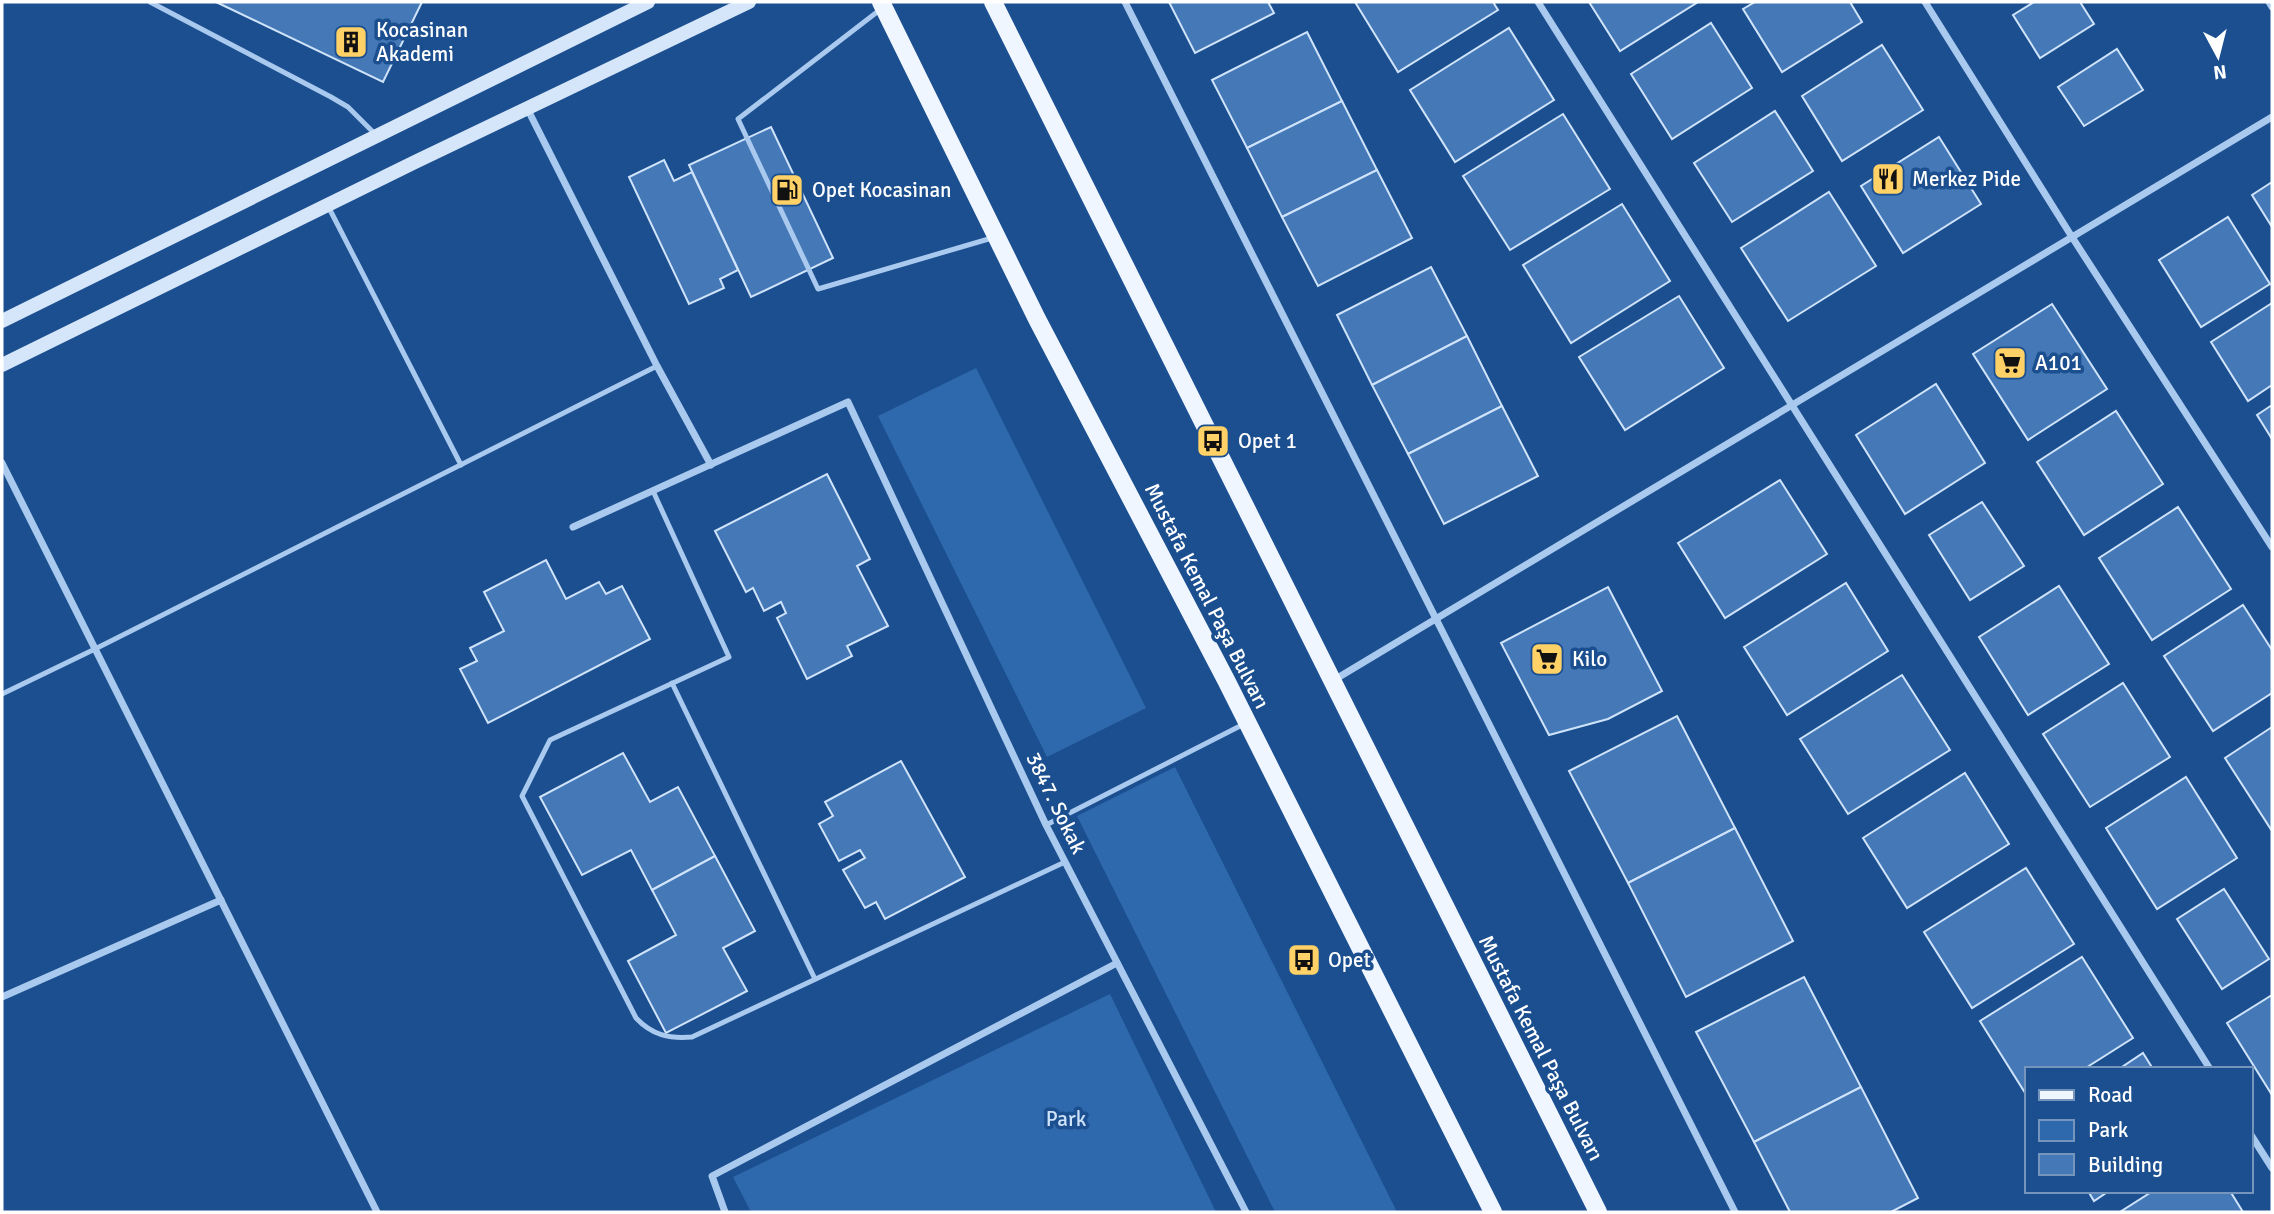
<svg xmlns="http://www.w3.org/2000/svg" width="2274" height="1214" viewBox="0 0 2274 1214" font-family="Signika,sans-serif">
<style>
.green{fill:#2e69ad}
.building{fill:#4478b7;stroke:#cfe3fa;stroke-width:2}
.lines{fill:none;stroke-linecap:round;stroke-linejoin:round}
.lane{stroke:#a9c9ee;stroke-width:5}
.street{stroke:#a9c9ee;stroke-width:7}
.secondary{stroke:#d6e6fa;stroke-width:14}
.primary{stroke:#f0f6ff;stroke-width:18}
.labels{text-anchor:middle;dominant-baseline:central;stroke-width:7;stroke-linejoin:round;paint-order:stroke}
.poi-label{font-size:21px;fill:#fff;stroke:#1b4f8f;text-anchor:start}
.street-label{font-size:21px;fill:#fff;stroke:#1b4f8f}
.park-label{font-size:21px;fill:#cfe3fa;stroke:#1b4f8f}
</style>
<rect width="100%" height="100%" fill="#1b4f8f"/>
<g class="green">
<path d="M976,368L1146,708L1047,757L878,416Z"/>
<path d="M1175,767L1397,1212H1275L1077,816Z"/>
<path d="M1110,994L1216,1212H751L733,1177Z"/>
</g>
<g class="building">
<path d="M216,2H422L383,82Z"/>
<path d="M1169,2H1268L1274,13L1195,53Z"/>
<path d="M1355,2H1493L1498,10L1398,72Z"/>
<path d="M1589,2H1698L1620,51Z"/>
<path d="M1755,2H1850L1862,22L1782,72L1743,9Z"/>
<path d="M2034,2H2080L2094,24L2040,58L2013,15Z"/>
<path d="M1711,23L1752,88L1672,139L1631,74Z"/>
<path d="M1509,28L1554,100L1455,162L1410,90Z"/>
<path d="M1307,32L1342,101L1247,148L1212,80Z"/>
<path d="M1882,45L1923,110L1842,161L1802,96Z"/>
<path d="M2117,49L2143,90L2084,126L2058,87Z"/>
<path d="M1342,101L1377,170L1282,217L1247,148Z"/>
<path d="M1775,111L1813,171L1732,222L1694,163Z"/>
<path d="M1563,114L1610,189L1510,250L1463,176Z"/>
<path d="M771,127L833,258L751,297L689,165Z"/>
<path d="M1939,137L1981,204L1903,253L1861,186Z"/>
<path d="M664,160L674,181L692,172L738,270L720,279L724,288L689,304L629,177Z"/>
<path d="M1377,170L1412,238L1318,286L1282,217Z"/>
<path d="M2272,182V227L2252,195Z"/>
<path d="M1829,192L1876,266L1788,321L1741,248Z"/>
<path d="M1622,204L1670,281L1571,343L1523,265Z"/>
<path d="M2228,217L2270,284L2201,327L2159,260Z"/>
<path d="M1431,267L1467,336L1372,385L1337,315Z"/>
<path d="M1679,296L1724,368L1625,430L1579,357Z"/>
<path d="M2272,303V385L2248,401L2211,342Z"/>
<path d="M2052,304L2107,389L2028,440L1973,354Z"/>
<path d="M1467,336L1502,406L1408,454L1372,385Z"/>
<path d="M1936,384L1985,463L1905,514L1856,435Z"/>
<path d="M2272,405V439L2257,415Z"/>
<path d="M1502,406L1538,476L1444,524L1408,454Z"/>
<path d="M2116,411L2163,484L2084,535L2037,462Z"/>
<path d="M827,474L870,559L857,566L888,626L847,646L852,656L807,679L777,618L786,613L781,602L764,611L753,588L746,592L715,531Z"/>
<path d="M1780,480L1827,554L1725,618L1678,543Z"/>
<path d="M1982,502L2024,566L1970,600L1929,535Z"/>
<path d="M2178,507L2231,589L2152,640L2099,558Z"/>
<path d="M546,560L566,599L599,582L606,594L622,586L650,639L488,723L460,669L477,661L470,648L504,631L484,592Z"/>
<path d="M1846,583L1888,651L1787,715L1744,647Z"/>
<path d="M2059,586L2109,664L2028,715L1979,637Z"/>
<path d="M1608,587L1662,691L1608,719L1549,735L1501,643Z"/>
<path d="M2243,605L2272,650V693L2213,731L2164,656Z"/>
<path d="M1902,675L1950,750L1848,814L1800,739Z"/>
<path d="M2123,683L2170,757L2090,807L2043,734Z"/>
<path d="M1677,716L1735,828L1628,883L1569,771Z"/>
<path d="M2272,727V831L2225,758Z"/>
<path d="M623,753L650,802L678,787L715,856L652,890L631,850L582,875L540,797Z"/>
<path d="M901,761L965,877L885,919L876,902L865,908L843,870L865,858L860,850L839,861L819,824L833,816L825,802Z"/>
<path d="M1965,773L2009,844L1907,908L1863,838Z"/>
<path d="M2186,777L2237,858L2157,909L2106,828Z"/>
<path d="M1735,828L1793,941L1686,997L1628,883Z"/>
<path d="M715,856L755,931L723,948L747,991L666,1033L628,961L676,935L652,890Z"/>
<path d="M2026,868L2074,944L1972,1008L1924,932Z"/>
<path d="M2224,889L2269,959L2222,989L2177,919Z"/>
<path d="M2082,957L2133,1038L2084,1069H2027V1096L1980,1021Z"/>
<path d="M1804,977L1861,1087L1754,1142L1696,1032Z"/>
<path d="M2272,995V1095L2227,1023Z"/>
<path d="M2143,1053L2153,1069H2119Z"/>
<path d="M1861,1087L1918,1198L1891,1212H1790L1754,1142Z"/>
<path d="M2088,1191H2109L2094,1201Z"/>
<path d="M2153,1191H2230L2243,1212H2120Z"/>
</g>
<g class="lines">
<g class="lane">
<path d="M150,2L331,97L348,107L375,134"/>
<path d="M881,9L738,119L818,289L992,238"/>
<path d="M328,206L461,465"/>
<path d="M653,491L729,657L550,740L522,796L636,1018C652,1035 669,1039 692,1037L1065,862"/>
<path d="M672,683L815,979"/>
<path d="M2,694L95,649L657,366"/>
<path d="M1046,825L1244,724"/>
</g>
<g class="street">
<path d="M1125,2L1735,1212"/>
<path d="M1538,2L2210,1069"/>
<path d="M1925,2L2072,237L2272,547"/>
<path d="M2269,2L2272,7"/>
<path d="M527,108L657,366L711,465"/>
<path d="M2,463L377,1212"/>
<path d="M573,527L848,402L1046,825L1246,1212"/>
<path d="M1334,680L2272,117"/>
<path d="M2,997L221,900"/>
<path d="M2251,1135L2272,1168"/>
<path d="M725,1212L712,1176L1117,963"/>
</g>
<g class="secondary">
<path d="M2,321L648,2"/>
<path d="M2,365L415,162L749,2"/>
</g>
<g class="primary">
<path d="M881,2L1037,319L1226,680L1493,1212"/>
<path d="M993,2L1598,1212"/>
</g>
</g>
<defs>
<symbol id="building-square" viewBox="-11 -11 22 22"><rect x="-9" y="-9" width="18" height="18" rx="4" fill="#ffd166" stroke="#1b4f8f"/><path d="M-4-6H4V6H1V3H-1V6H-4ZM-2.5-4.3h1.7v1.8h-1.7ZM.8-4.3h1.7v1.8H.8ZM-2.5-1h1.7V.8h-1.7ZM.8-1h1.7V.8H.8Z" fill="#111"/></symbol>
<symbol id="restaurant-square" viewBox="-11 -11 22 22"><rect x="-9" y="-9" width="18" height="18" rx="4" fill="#ffd166" stroke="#1b4f8f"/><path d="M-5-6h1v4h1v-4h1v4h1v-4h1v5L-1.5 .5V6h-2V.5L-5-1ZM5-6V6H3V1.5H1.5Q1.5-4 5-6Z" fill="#111"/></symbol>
<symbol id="fuel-square" viewBox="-11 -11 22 22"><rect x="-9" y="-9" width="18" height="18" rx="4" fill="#ffd166" stroke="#1b4f8f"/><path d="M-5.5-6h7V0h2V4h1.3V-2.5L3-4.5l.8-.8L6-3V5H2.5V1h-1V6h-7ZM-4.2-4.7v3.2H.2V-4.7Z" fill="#111"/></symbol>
<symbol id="supermarket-square" viewBox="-11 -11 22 22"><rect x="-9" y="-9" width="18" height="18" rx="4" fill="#ffd166" stroke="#1b4f8f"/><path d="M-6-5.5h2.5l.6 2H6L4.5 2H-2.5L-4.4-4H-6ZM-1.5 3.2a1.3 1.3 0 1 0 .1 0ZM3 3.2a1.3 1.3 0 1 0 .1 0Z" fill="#111"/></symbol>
<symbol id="bus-square" viewBox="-11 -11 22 22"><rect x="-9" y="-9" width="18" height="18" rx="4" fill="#ffd166" stroke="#1b4f8f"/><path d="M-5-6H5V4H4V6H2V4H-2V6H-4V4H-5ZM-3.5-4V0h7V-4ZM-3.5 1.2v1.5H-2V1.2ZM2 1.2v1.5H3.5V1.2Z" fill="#111"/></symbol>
</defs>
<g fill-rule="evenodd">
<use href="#building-square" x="332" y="23" width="38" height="38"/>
<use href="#restaurant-square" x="1869" y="160" width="38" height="38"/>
<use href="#fuel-square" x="768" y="171" width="38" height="38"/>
<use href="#supermarket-square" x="1991" y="344" width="38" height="38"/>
<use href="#bus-square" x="1194" y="422" width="38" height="38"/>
<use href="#supermarket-square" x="1528" y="640" width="38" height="38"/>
<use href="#bus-square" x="1285" y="941" width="38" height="38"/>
</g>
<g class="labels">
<g class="poi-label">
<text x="376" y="30">Kocasinan<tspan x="376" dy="24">Akademi</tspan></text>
<text x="1912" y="179">Merkez Pide</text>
<text x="812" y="190">Opet Kocasinan</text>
<text x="2035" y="363">A101</text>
<text x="1238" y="441">Opet 1</text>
<text x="1572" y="659">Kilo</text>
<text x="1328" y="960">Opet</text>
</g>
<g class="street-label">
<text transform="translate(1207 596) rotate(63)">Mustafa Kemal Paşa Bulvarı</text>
<text transform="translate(1056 803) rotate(64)">3847. Sokak</text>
<text transform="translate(1541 1048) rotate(63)">Mustafa Kemal Paşa Bulvarı</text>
</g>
<g class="park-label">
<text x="1066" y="1119">Park</text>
</g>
</g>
<rect width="2274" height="1214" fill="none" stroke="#ffffff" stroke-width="7"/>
<rect x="2025" y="1067" width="228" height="126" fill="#1b4f8f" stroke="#7695bc" stroke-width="2"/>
<rect x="2039" y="1090" width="35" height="10" fill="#f0f6ff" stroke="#7695bc" stroke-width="2"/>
<text x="2088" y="1102" font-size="21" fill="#ffffff">Road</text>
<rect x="2039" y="1120" width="35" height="21" fill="#2e69ad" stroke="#7695bc" stroke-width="2"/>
<text x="2088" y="1137" font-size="21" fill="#ffffff">Park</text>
<rect x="2039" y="1154" width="35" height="21" fill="#4478b7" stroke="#7695bc" stroke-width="2"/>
<text x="2088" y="1172" font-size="21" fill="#ffffff">Building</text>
<g transform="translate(2218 56) rotate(173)" stroke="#1b4f8f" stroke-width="5" paint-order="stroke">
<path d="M0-5L12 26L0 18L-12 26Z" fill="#ffffff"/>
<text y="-10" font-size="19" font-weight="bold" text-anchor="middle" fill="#ffffff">N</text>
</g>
</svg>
